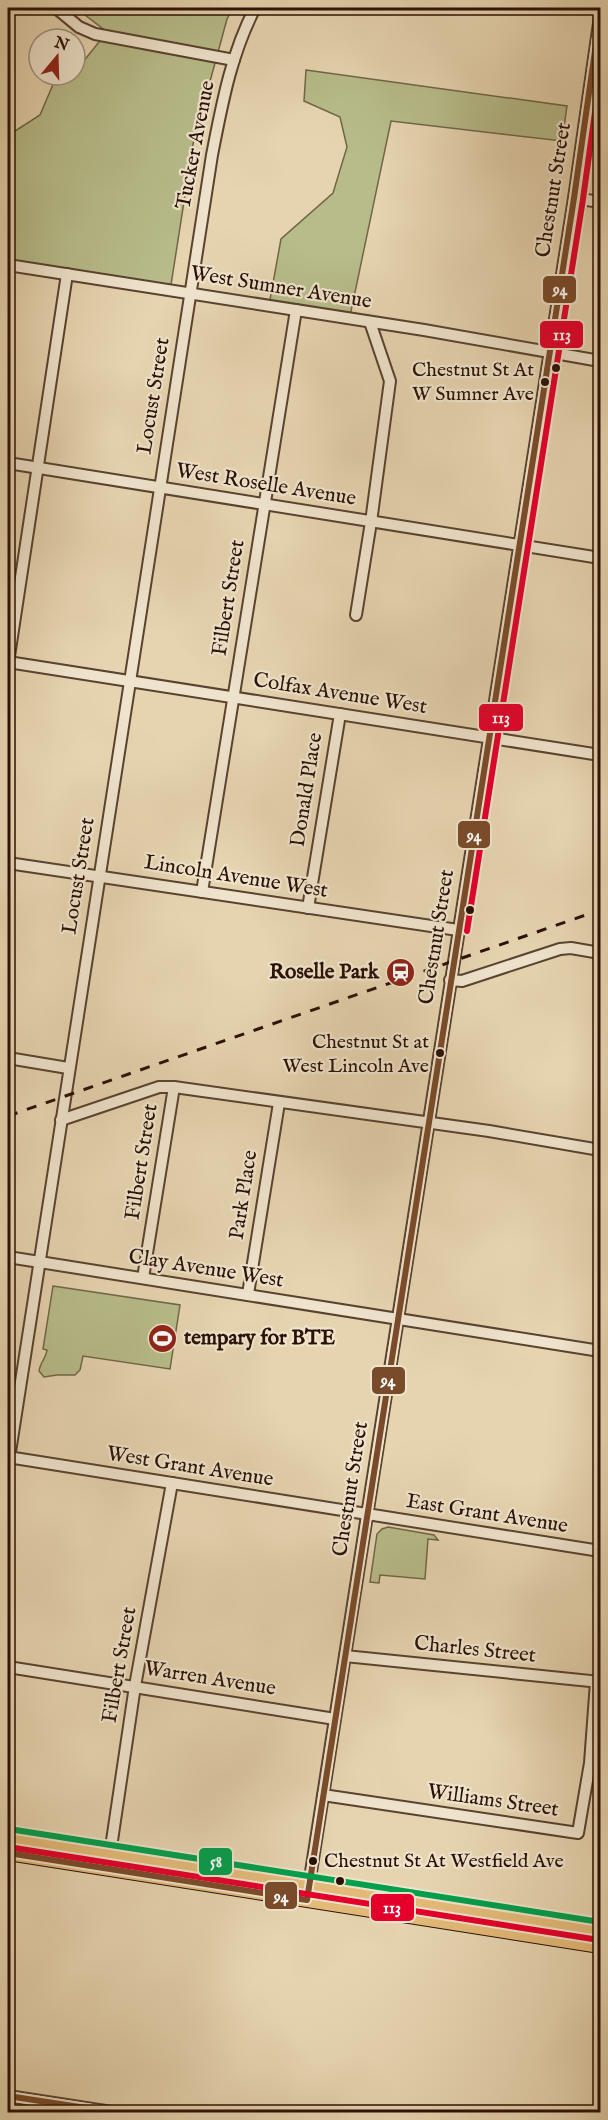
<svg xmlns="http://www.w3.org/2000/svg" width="608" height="2120" viewBox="0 0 608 2120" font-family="'IM FELL English',serif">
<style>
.green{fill:#b7bc8a;stroke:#706648;stroke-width:1.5}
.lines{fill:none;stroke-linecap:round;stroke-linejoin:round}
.minor-casing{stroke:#594230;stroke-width:14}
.major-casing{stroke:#2a1105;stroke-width:16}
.minor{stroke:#efe3cc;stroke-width:10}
.major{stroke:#e3ba78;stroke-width:14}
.rail{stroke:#2a1105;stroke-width:3;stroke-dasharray:10 10;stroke-linecap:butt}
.bus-1-casing{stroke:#efe3cc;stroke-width:10}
.bus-2-casing{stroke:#efe3cc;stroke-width:10}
.bus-3-casing{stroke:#efe3cc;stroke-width:10}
.bus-1{stroke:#7a4b2a;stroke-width:6}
.bus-2{stroke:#e4002b;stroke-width:6}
.bus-3{stroke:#029f4d;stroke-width:6}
.bus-dot{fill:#2a1105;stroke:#efe3cc;stroke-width:2}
.labels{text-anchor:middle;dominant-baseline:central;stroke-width:4.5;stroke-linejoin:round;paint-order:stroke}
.bus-label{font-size:20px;fill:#2a1105;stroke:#efe3cc;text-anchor:end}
.street-label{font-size:21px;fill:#2a1105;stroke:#efe3cc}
.poi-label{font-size:21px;font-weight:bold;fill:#2a1105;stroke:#efe3cc;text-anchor:end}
.line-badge{stroke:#efe3cc;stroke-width:2}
.badge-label{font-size:16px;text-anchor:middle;font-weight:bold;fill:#fff}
</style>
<rect width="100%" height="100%" fill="#e6d4b0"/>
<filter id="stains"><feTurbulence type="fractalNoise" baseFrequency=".00333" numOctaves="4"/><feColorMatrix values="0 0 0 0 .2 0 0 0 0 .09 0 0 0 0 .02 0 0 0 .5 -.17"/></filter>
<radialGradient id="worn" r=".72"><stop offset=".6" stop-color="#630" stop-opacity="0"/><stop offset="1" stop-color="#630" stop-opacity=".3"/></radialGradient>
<g class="green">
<path d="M76,8H233L227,19L193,144L171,285L8,260V150L12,133L40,115L57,75H75V66L79,67L107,32Z"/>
<path d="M306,70L567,106L562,141L391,121L350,316L269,305L281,239L333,193L347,147L340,117L304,101Z"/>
<path d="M53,1286L180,1305L170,1369L83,1356L80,1370L75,1375H57L44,1377L39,1371C40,1363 46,1358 47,1350L43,1349Z"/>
<path d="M388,1527L434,1535L438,1540L428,1539L425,1579L380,1575L379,1583L370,1582L377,1534L382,1529Z"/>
</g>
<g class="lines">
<defs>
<g id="minor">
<path d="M56,8L79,27L95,34L234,60"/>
<path d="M574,198L600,202"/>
<path d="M8,265L424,330L600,361"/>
<path d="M8,463L600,558"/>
<path d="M356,615L371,522L390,381L370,322"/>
<path d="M8,662L600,755"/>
<path d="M8,663L67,274"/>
<path d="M8,863L458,930"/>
<path d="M202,892L296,310"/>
<path d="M308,908L340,714"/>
<path d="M450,980L462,981L560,949L571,948L600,953"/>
<path d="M8,1058L68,1068"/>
<path d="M61,1120L159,1087H174L489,1131L600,1150"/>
<path d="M8,1257L600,1351"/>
<path d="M143,1278L174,1087"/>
<path d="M248,1294L279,1103"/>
<path d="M8,1457L600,1551"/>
<path d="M8,1465L212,155C222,104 231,54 255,8"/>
<path d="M345,1656L600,1682"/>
<path d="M8,1667L335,1719"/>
<path d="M323,1795L578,1833L590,1763L596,1682"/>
<path d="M110,1854L135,1686L172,1483"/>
<path d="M308,1891L574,198L600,16"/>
<path d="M8,2096L112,2112"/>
</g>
<g id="major">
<path d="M8,1838L600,1931"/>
<path d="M8,1853L600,1946"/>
</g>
</defs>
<use href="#minor" class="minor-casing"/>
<use href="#major" class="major-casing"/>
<use href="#minor" class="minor"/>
<use href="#major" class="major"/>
<path class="rail" d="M8,1116L600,910"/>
<defs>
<g id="bus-1">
<path d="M8,1853L307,1900L574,198L600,16"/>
<path d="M8,2096L112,2112"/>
</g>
<g id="bus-2">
<path d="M467,931L583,199L600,76"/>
<path d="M8,1847L599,1940"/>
</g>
<path id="bus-3" d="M9,1829L600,1922"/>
</defs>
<use href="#bus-1" class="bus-1-casing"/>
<use href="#bus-2" class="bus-2-casing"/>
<use href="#bus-3" class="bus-3-casing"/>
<use href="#bus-1" class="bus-1"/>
<use href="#bus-2" class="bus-2"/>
<use href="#bus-3" class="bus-3"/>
</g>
<defs>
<symbol id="station-disc" viewBox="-11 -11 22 22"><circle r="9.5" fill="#8f2418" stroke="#efe3cc"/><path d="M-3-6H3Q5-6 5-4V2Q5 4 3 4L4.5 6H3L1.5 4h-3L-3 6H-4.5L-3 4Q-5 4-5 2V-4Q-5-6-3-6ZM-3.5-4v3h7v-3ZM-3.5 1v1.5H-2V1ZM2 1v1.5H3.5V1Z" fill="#fff"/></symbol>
<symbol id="stadium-disc" viewBox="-11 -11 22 22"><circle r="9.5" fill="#8f2418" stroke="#efe3cc"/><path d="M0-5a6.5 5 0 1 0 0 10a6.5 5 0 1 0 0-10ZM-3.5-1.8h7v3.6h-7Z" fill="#fff"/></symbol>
</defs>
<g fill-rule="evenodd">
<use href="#station-disc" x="384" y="956" width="33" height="33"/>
<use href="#stadium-disc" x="146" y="1322" width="33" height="33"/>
</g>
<g class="bus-dot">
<circle cx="556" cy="368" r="5"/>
<circle cx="545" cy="382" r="5"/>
<circle cx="470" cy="910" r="5"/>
<circle cx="440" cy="1053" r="5"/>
<circle cx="313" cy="1861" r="5"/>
<circle cx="340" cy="1881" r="5"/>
</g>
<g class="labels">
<g class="bus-label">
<text x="534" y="370">Chestnut St At<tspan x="534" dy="24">W Sumner Ave</tspan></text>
<text x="429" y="1042">Chestnut St at<tspan x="429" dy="24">West Lincoln Ave</tspan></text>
<text x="324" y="1861" text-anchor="start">Chestnut St At Westfield Ave</text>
</g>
<g class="street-label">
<text transform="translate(196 145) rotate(-79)">Tucker Avenue</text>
<text transform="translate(554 190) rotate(-81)">Chestnut Street</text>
<text transform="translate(281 288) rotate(9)">West Sumner Avenue</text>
<text transform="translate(154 396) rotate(-81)">Locust Street</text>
<text transform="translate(266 485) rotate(9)">West Roselle Avenue</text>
<text transform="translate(229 598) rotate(-81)">Filbert Street</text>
<text transform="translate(340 694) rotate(9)">Colfax Avenue West</text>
<text transform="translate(307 790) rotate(-81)">Donald Place</text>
<text transform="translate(79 876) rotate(-81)">Locust Street</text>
<text transform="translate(236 877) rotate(9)">Lincoln Avenue West</text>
<text transform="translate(437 937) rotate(-81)">Chestnut Street</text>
<text transform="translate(142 1162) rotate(-81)">Filbert Street</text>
<text transform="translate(244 1195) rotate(-81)">Park Place</text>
<text transform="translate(206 1269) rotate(9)">Clay Avenue West</text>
<text transform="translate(190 1467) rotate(9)">West Grant Avenue</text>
<text transform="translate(351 1489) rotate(-81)">Chestnut Street</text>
<text transform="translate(487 1514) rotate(9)">East Grant Avenue</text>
<text transform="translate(475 1650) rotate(6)">Charles Street</text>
<text transform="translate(120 1665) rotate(-80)">Filbert Street</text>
<text transform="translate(210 1679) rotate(9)">Warren Avenue</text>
<text transform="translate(493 1801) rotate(8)">Williams Street</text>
</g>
<g class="poi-label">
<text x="379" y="972">Roselle Park</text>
<text x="184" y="1338" text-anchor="start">tempary for BTE</text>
</g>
</g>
<g class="line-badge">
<rect x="542" y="275" width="35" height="29" rx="6" fill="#7a4b2a"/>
<rect x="539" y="320" width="45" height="29" rx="6" fill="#e4002b"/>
<rect x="478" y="703" width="46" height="29" rx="6" fill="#e4002b"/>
<rect x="457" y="820" width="34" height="29" rx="6" fill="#7a4b2a"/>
<rect x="371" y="1366" width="35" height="29" rx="6" fill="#7a4b2a"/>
<rect x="198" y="1847" width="35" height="29" rx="6" fill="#029f4d"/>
<rect x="264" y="1881" width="34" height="29" rx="6" fill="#7a4b2a"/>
<rect x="370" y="1893" width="45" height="29" rx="6" fill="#e4002b"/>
</g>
<g class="badge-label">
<text x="560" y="295">94</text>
<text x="562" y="340">113</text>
<text x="501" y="723">113</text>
<text x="474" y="841">94</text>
<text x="388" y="1386">94</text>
<text x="216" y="1867">58</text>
<text x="281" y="1902">94</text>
<text x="392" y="1913">113</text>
</g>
<rect width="608" height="2120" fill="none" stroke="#e6d4b0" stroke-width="30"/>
<rect x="9" y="9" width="590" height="2102" fill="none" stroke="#2a1105" stroke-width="3"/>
<rect x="15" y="15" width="578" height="2090" fill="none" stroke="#2a1105" stroke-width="1.5"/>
<g transform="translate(57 57) rotate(19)"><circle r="28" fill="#efe3cc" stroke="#a08f7c" stroke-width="1.5"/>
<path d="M0-4.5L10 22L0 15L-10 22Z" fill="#8f2418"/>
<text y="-9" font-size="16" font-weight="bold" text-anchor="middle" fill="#2a1105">N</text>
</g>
<rect width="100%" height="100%" filter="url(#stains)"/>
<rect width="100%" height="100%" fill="url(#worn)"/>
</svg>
